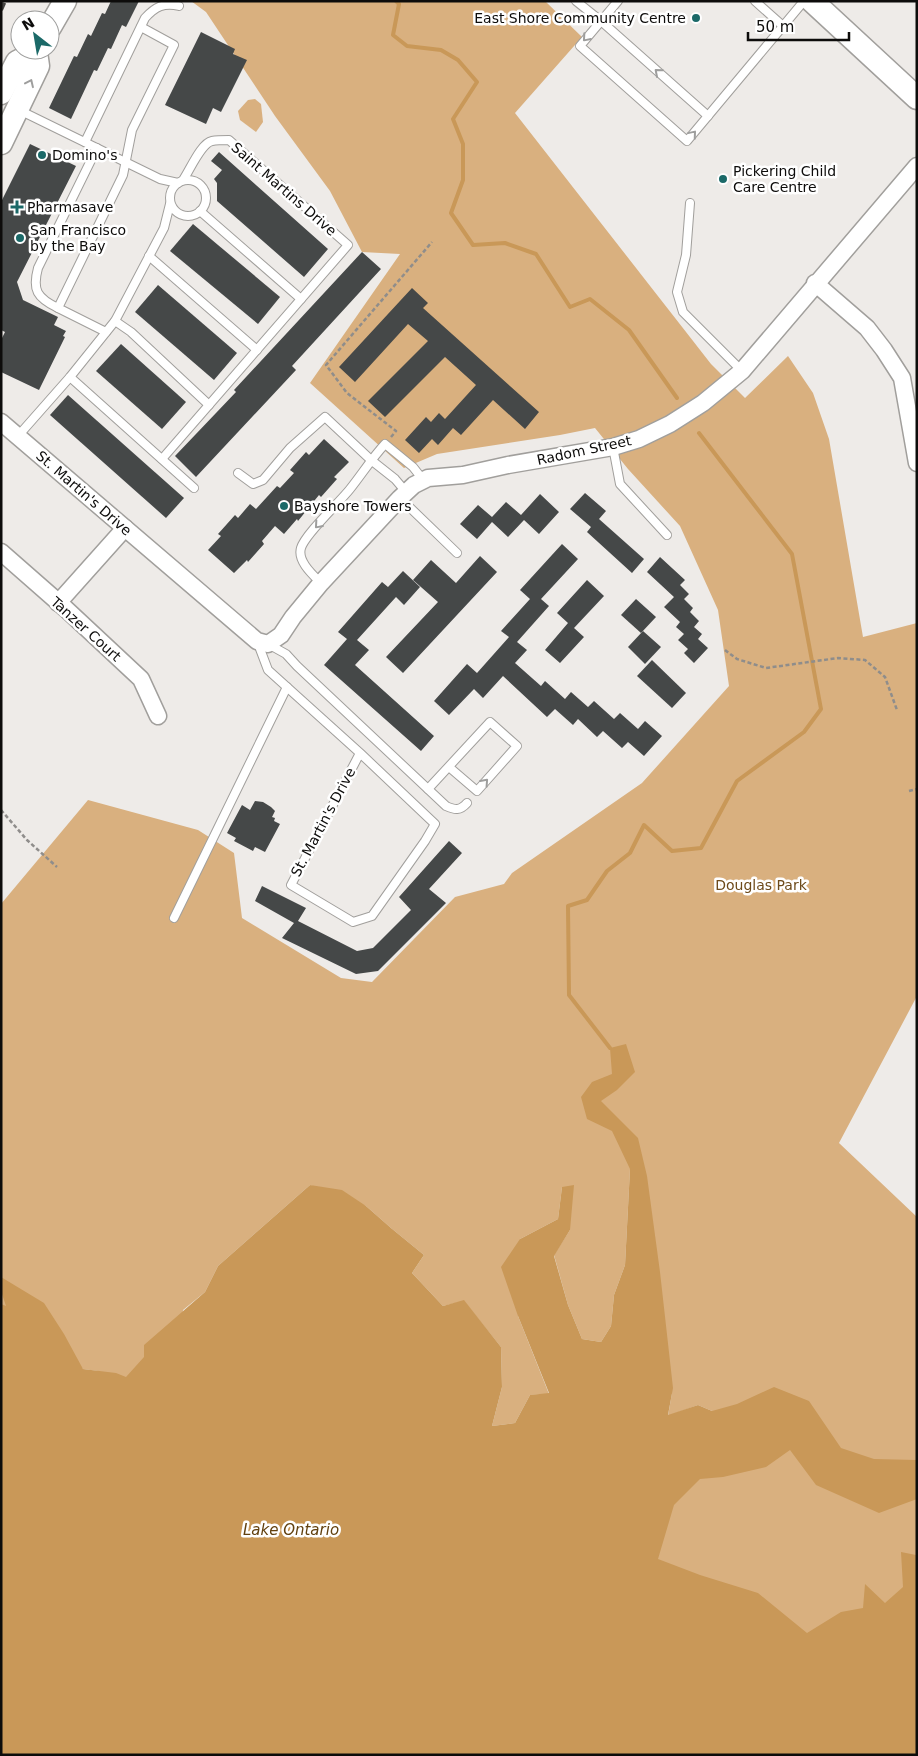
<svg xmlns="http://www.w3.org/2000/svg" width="918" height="1756" viewBox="0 0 918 1756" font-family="'DejaVu Sans',sans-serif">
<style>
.green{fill:#d9b07f}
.water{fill:#c99858}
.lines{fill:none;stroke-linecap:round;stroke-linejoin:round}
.stream{stroke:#c99858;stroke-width:4}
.building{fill:#454848}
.lane-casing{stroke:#a19f9c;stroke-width:10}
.street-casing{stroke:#a19f9c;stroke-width:19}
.secondary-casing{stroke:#a19f9c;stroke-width:25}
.path{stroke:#8f8d8b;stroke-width:2.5;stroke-dasharray:4 2.5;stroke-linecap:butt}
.lane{stroke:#fff;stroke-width:8}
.street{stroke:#fff;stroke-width:16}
.secondary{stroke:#fff;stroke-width:22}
.rail{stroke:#444341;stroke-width:4;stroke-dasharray:8 4;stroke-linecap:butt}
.oneway{stroke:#9e9e9d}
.poi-dot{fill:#1b6968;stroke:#fff;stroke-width:2}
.labels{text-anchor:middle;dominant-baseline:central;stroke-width:5;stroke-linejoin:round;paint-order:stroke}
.poi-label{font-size:14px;fill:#0d0c0b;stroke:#fff;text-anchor:start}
.street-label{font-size:14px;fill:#0d0c0b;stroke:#fff}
.park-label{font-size:14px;fill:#6d4a1a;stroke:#fff}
.water-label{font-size:15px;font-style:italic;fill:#62400e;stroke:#fff}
</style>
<rect width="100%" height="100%" fill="#eeebe8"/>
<g class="green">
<path d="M191,1H545L582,37L515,113L711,364L745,398L788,356L813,393L829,439L863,637L917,623V996L839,1143L917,1217V1620L805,1660L616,1619L712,1411L698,1405L668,1416L672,1393L630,1169L625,1265L614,1295L611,1326L601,1342L582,1339L568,1305L554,1255L570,1230L562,1187L558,1219L520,1239L518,1316L549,1394L530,1395L515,1423L492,1426L502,1387L501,1347L464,1301L443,1306L412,1273L424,1255L391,1228L366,1206L310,1185L218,1266L205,1292L183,1310L177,1367L1,1438L98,1371L83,1369L1,1304V904L88,800L198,830L234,853L242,918L341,978L372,982L455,897L504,884L512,873L642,783L729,686L718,610L680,526L628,469L595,428L560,435L437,454L404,468L310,383L400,254L362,252L330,191L275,116L206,12Z"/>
<path d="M255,99L261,104L263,122L256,132L240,120L238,111L248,100Z"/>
</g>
<path class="water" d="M626,1044L635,1072L617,1090L601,1101L638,1138L647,1176L660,1272L673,1388L668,1415L698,1405L712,1411L737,1404L774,1387L809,1401L841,1448L874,1459L917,1460V1499L879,1513L816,1485L790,1450L766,1467L723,1477L700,1479L674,1505L658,1559L700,1575L758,1593L807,1633L841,1612L863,1608L865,1584L885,1603L903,1587L901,1552L916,1555L917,1755H1V1304L6,1306L1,1291V1277L44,1303L64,1334L83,1369L116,1373L126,1377L144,1357V1345L205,1292L218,1266L310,1185L342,1190L366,1206L391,1228L424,1255L412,1273L443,1306L464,1300L501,1347L502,1387L492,1426L515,1423L530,1395L549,1393L518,1316L501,1267L520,1239L558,1219L562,1187L574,1185L570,1230L554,1256L568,1305L582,1339L601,1342L611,1326L614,1295L625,1265L630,1169L612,1131L587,1119L581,1097L592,1082L612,1074L610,1048Z"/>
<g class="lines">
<g class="stream">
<path d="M396,1L399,4L393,35L407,46L441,50L458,60L477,82L453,119L463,144V180L451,213L473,245L505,243L536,254L570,307L590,299L629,330L677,398"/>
<path d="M610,1048L569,995L568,906L587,900L607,871L630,853L644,825L672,851L701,848L737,781L804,732L821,709L792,554L699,433"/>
</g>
</g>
<g class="building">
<path d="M111,1H139L126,27L122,25L111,49L108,48L97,71L94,70L71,119L49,108L74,56L77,57L88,34L91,36L102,13L105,14Z"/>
<path d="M201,32L235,49L233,54L247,60L221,112L213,108L206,124L165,105Z"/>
<path d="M30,144L76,166L17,282L23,300L58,317L54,325L66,331L63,336L65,337L39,390L1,372V340L5,332L1,330V202Z"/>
<path d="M219,152L328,249L304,277L217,201V183L214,179L222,170L211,161Z"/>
<path d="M193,224L280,297L258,324L170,251Z"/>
<path d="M362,252L381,269L292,366L296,370L196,477L175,456L236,392L234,390Z"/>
<path d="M158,285L237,353L214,380L135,312Z"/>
<path d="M412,288L428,303L423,308L539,412L525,429L493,400L461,435L453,428L438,445L432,439L419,453L405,440L426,417L431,422L439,413L445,419L476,385L445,357L385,417L368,401L428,341L408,324L355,382L339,367Z"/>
<path d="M121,344L186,402L162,429L96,371Z"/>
<path d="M68,395L184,498L166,518L50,415Z"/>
<path d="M324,439L349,462L334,477L337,479L321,497L319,495L298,521L297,519L284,534L275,526L262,541L264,544L248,562L247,560L234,573L208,550L221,536L218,534L235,515L238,518L250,504L256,509L277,486L280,488L294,473L290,470L306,452L309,455Z"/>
<path d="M585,493L606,511L599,519L644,559L632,573L587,532L591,527L570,509Z"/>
<path d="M540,494L559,512L539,534L524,520L508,537L492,522L477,539L460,524L478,505L492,517L506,502L521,515Z"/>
<path d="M562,544L578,559L541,599L549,606L517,642L527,650L515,663L541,686L545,681L565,699L571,692L588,707L594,701L614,719L620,713L638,729L645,721L662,736L644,756L628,742L622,748L603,731L597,737L578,719L573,725L555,709L547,717L503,676L483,698L474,689L449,715L434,701L467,664L477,673L509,637L501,631L530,599L520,590Z"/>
<path d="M480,556L497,572L403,673L386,657L438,602L413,580L431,560L456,583Z"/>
<path d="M660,557L685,580L680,585L689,594L684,599L693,608L690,612L699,621L694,627L702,634L698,639L708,648L694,663L684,653L688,649L678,640L684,634L676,627L680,622L664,607L674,597L647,572Z"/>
<path d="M403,571L420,587L404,605L396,597L357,640L369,650L355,665L434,736L421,751L324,665L347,639L338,632L382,582L388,587Z"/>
<path d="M587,580L604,596L574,628L584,637L560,663L545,650L568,623L557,613Z"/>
<path d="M636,599L656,617L641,633L621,615Z"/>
<path d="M643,631L661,647L645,664L628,647Z"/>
<path d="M652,660L686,693L672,708L637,676Z"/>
<path d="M255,801L263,802L271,807L275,811L272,817L275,818L274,821L280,824L265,852L255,847L253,851L234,841L236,838L227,833L242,805L250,810Z"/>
<path d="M449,841L462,853L429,889L446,903L378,971L356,974L282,938L294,923L255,901L262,886L306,908L298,921L357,951L373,948L411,910L399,897Z"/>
</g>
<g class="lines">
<defs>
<g id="lane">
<path d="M576,1L601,21L708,116"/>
<path d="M618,1L580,46L687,141L804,1"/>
<path d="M755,1L783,26"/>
<path d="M19,110L160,179L178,183"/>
<path d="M85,142L145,18C155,7 164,2 179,6"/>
<circle cx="188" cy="198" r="18"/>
<path d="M690,203L686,255L677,292L683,312L742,371"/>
<path d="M200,211L301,299"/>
<path d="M149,256L257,350"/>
<path d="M58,308C37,298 32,290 38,268L97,148"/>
<path d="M115,321L131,332L209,405"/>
<path d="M106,332L58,308L123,175L132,130L174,45L141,27"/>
<path d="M70,377L194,488"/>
<path d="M18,436L70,377L115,321L164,228L170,204"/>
<path d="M613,447L620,484L667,535"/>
<path d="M162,459L348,245L229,140C224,140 217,140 212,141C201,143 190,170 183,180"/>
<path d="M238,473L253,484L263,480L290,448L325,417L371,460L395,479L406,492"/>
<path d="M400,498L457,553"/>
<path d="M321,583C313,575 297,561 301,548C305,534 339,503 350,489C362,474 372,458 385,444L413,467L424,481"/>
<path d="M257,641L268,670L360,753L435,824L425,841L372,916L353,922L291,885L360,753"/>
<path d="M268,644L286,654L297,666L446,806C455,810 460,811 467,803"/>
<path d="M428,789L490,722L517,746L477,791L449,767"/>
<path d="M174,918L287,687"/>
</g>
<g id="street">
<path d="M815,283L867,328L884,350L902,378L917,463"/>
<path d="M1,422L257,641L268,644L281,635L293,617L321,583L400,498L414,485L428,478L463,475L508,465L613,447L639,439L670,424L703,403L742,371L917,166"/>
<path d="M1,552L66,609L141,679L158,716"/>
<path d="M58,603L125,528"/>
</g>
<g id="secondary">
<path d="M812,1L917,98"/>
<path d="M50,27L65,1"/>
<path d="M1,93L17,62L36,52L37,50"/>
<path d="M1,143L38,66L36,52"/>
</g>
</defs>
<use href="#lane" class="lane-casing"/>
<use href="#street" class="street-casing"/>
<use href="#secondary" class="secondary-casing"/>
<g class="path">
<path d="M391,437L396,431L347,393L326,365L432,242"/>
<path d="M725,650L737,659L766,668L838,658L865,660L885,677L897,710"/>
<path d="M909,791L917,789"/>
<path d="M1,810L27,840L57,867"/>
</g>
<use href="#lane" class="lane"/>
<use href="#street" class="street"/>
<use href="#secondary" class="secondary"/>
<path class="rail" d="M1,10L5,1"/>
</g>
<defs><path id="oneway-chevron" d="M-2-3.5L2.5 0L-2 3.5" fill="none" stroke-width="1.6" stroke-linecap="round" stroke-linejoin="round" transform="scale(1.25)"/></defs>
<g class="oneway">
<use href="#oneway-chevron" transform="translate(586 38) rotate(131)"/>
<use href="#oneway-chevron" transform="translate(658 72) rotate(-139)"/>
<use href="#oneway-chevron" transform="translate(30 83) rotate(-65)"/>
<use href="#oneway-chevron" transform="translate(693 134) rotate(-50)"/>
<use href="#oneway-chevron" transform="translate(318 525) rotate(131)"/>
<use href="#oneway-chevron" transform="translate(485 782) rotate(-48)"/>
</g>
<g class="poi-dot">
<circle cx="696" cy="18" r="5"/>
<circle cx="42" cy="155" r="5"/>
<circle cx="723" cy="179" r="5"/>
<path d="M14.5 199.5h5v5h5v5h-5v5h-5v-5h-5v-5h5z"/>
<circle cx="20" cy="238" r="5"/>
<circle cx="284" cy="506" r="5"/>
</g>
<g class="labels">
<g class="poi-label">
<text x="686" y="18" text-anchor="end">East Shore Community Centre</text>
<text x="52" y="155">Domino's</text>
<text x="733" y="171">Pickering Child<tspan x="733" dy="16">Care Centre</tspan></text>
<text x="27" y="207">Pharmasave</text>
<text x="30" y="230">San Francisco<tspan x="30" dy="16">by the Bay</tspan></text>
<text x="294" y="506">Bayshore Towers</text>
</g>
<g class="street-label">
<text transform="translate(284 189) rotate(41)">Saint Martins Drive</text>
<text transform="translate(584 450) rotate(-12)">Radom Street</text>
<text transform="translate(84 493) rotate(41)">St. Martin's Drive</text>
<text transform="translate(86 629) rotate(42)">Tanzer Court</text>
<text transform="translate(323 822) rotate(-62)">St. Martin's Drive</text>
</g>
<g class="park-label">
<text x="761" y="885">Douglas Park</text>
</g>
<g class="water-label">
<text x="291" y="1530">Lake Ontario</text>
</g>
</g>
<rect width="918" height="1756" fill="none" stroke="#0d0c0b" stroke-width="5"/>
<g transform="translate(35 35) rotate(329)"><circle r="24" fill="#ffffff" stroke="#9e9e9d"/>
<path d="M0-4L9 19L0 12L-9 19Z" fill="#1b6968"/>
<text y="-8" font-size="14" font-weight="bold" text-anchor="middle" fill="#0d0c0b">N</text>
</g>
<path d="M748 32v8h101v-8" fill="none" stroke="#0d0c0b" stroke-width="2.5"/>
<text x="756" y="32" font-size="15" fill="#0d0c0b" stroke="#ffffff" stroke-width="4" paint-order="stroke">50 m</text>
</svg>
